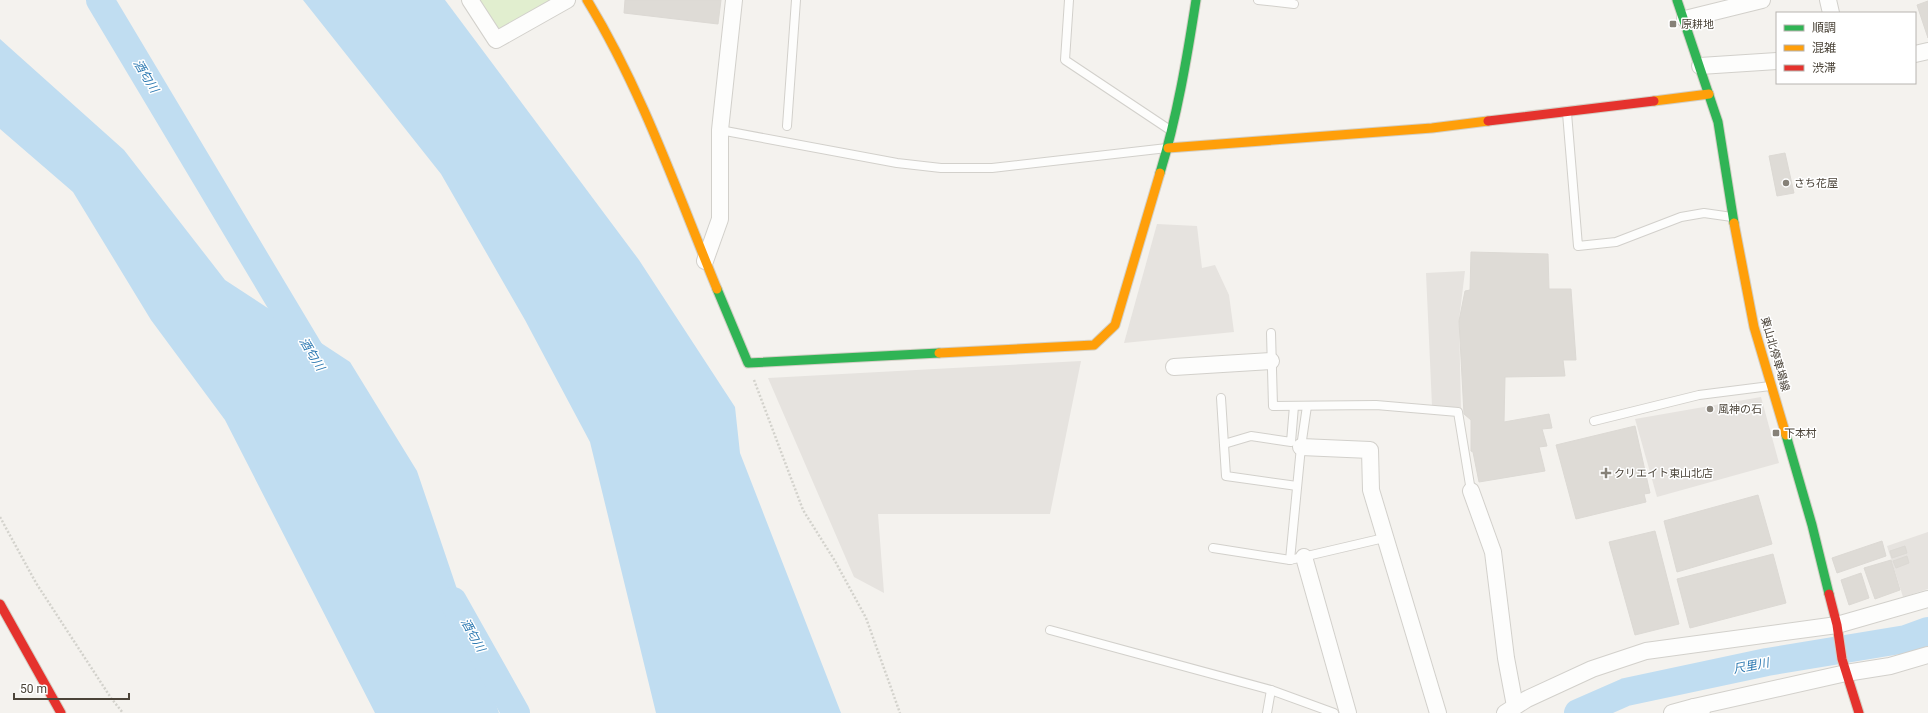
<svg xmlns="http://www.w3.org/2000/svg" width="1928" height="713" viewBox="0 0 1928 713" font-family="Roboto,'Noto Sans JP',sans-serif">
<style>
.green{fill:#e1eecf}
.parking{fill:#e6e3df}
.water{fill:#c0ddf1}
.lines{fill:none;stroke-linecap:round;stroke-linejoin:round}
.river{stroke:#c0ddf1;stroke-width:28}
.building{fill:#dedbd6;stroke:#dcd9d4}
.lane-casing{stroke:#d2d0cb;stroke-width:10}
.street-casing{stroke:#d2d0cb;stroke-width:18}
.fast-casing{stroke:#d3cfc5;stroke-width:11}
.slow-casing{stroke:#d3cfc5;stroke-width:11}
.jam-casing{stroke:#d3cfc5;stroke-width:11}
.path{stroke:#d3d2cc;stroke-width:2.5;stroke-dasharray:2 2;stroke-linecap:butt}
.lane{stroke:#fdfdfc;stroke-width:8}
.street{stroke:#fdfdfc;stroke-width:16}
.fast{stroke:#30b455;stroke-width:9}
.slow{stroke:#ff9f0a;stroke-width:9}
.jam{stroke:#e5322d;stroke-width:9}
.poi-dot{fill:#868178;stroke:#fff;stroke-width:1.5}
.labels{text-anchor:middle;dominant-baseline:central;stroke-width:3;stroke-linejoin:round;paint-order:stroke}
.poi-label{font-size:11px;fill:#4b4439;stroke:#fff;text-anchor:start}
.street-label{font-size:11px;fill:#4b4439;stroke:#fff}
.water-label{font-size:12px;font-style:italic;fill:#2e7ab2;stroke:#fff}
</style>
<rect width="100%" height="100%" fill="#f4f2ee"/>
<path class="green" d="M476,0H557L506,30L496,28Z"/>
<g class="parking">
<path d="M1157,224L1197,226L1202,268L1215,265L1229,295L1234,332L1124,343Z"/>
<path d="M1465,271L1459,320L1461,409L1432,406L1426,273Z"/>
<path d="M1081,361L1050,514H878L884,593L854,577L768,378Z"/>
<path d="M1761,397L1779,463L1657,497L1635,419Z"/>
<path d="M1928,532V589L1903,597L1887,546Z"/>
</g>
<g class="water">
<path d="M303,0H445L639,260L735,407L740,453L841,713H656L590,442L525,320L441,174Z"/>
<path d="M0,39L124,150L225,280L350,362L417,471L499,713H375L225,420L151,320L73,192L0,129Z"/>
</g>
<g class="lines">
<g class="river">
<path d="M100,0L314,358"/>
<path d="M453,601L516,713"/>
<path d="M1578,713L1626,692L1767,662L1906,639L1928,631"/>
</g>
</g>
<g class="building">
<path d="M625,0H721L718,24L624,13Z"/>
<path d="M1928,1V38L1917,5Z"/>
<path d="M1785,153L1794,193L1777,196L1769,156Z"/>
<path d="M1471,252L1548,254L1549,289H1571L1576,360H1563L1565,376L1505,377L1504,422L1549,414L1552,428L1542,429L1547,446L1539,447L1545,471L1479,482L1473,452L1471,451V420L1464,414L1459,321L1465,291L1470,290Z"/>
<path d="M1635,426L1650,493L1644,494L1646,502L1576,519L1556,445Z"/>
<path d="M1758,495L1772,544L1677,572L1664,521Z"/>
<path d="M1655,531L1679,624L1635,635L1609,542Z"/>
<path d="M1882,541L1886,556L1837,573L1832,558Z"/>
<path d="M1905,546L1907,553L1892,558L1890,551Z"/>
<path d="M1773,554L1786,603L1690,628L1677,579Z"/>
<path d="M1907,556L1909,563L1896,568L1893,561Z"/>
<path d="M1891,560L1900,590L1875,599L1864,568Z"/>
<path d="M1861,573L1869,598L1849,605L1841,580Z"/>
</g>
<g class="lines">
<defs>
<g id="lane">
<path d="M1069,0L1065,60L1170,130"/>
<path d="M1258,0L1294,4"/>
<path d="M1567,113L1578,246L1616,242L1681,217L1704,213L1732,217"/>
<path d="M787,126L796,0"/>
<path d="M720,130L897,163L941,168H992L1167,148"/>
<path d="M1271,333L1273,406L1376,405L1458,412L1471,491"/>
<path d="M1221,398L1226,476L1297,486"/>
<path d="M1594,421L1699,395L1770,386"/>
<path d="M1224,444L1251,436L1291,442L1294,406"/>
<path d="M1213,548L1290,560L1384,538"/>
<path d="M1290,560L1301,447L1307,406"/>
<path d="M1050,630L1271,690L1334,713"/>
<path d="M1267,713L1271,690"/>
</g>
<g id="street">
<path d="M470,0L496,40L567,0"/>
<path d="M1828,0L1831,13"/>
<path d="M1685,19L1762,0"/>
<path d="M1915,54L1928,51"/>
<path d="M1700,66L1777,61"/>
<path d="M705,261L720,219V130L734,0"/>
<path d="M1174,367L1271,361"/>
<path d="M1301,447L1370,450L1371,490L1438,713"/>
<path d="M1471,491L1493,552L1506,658L1515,706"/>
<path d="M1304,557L1348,713"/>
<path d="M1505,713L1527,699L1592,669L1646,651L1837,625L1928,599"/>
<path d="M1672,713L1694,707L1702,710"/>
<path d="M1692,713L1694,707L1846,673L1890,666L1928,655"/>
</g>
<g id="fast">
<path d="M1677,0L1718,122L1734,223"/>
<path d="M1160,173C1177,117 1187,58 1196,0"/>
<path d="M717,289L748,363L939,353"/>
<path d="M1786,435L1812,525L1829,594"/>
</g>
<g id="slow">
<path d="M587,0C642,90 677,192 717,289"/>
<path d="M1654,101L1709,94"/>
<path d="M1168,148L1432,128L1488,121"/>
<path d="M1734,223L1754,327L1786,435"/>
<path d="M939,353L1094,345L1115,325L1160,173"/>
</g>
<g id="jam">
<path d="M1488,121L1654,101"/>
<path d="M1829,594L1837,625L1842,659L1859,713"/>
<path d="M0,604L61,713"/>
</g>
</defs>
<use href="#lane" class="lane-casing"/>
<use href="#street" class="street-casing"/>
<use href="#fast" class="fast-casing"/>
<use href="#slow" class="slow-casing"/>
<use href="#jam" class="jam-casing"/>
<g class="path">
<path d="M754,380L803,510L835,561L866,618L900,713"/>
<path d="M0,517L36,583L111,698L123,713"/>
</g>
<use href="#lane" class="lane"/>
<use href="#street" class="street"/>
<use href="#fast" class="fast"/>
<use href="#slow" class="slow"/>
<use href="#jam" class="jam"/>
</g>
<g class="poi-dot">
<rect x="1669" y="20" width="8" height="8" rx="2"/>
<circle cx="1786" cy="183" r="4"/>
<circle cx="1710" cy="409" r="4"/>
<rect x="1772" y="429" width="8" height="8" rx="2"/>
<path d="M1604 467h4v4h4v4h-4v4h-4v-4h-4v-4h4z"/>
</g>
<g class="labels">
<g class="poi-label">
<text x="1681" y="24">原耕地</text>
<text x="1794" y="183">さち花屋</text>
<text x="1718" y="409">風神の石</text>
<text x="1784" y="433">下本村</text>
<text x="1614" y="473">クリエイト東山北店</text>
</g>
<g class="street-label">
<text transform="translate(1775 354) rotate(74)">東山北停車場線</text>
</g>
<g class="water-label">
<text transform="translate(146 76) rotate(59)">酒匂川</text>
<text transform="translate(312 354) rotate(59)">酒匂川</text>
<text transform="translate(473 635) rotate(61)">酒匂川</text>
<text transform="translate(1751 666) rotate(-11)">尺里川</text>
</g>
</g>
<rect x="1776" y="12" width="140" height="72" fill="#ffffff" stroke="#b7b4b0"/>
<rect x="1784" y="25" width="20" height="6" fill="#30b455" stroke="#b7b4b0"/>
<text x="1812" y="32" font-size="12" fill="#4b4439">順調</text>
<rect x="1784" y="45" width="20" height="6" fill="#ff9f0a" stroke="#b7b4b0"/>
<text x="1812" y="52" font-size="12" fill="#4b4439">混雑</text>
<rect x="1784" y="65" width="20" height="6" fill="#e5322d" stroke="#b7b4b0"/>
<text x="1812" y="72" font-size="12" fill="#4b4439">渋滞</text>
<path d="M14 693v6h115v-6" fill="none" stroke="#4b4439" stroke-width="2"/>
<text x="20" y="693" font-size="12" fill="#4b4439" stroke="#ffffff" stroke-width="3" paint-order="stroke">50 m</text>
</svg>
